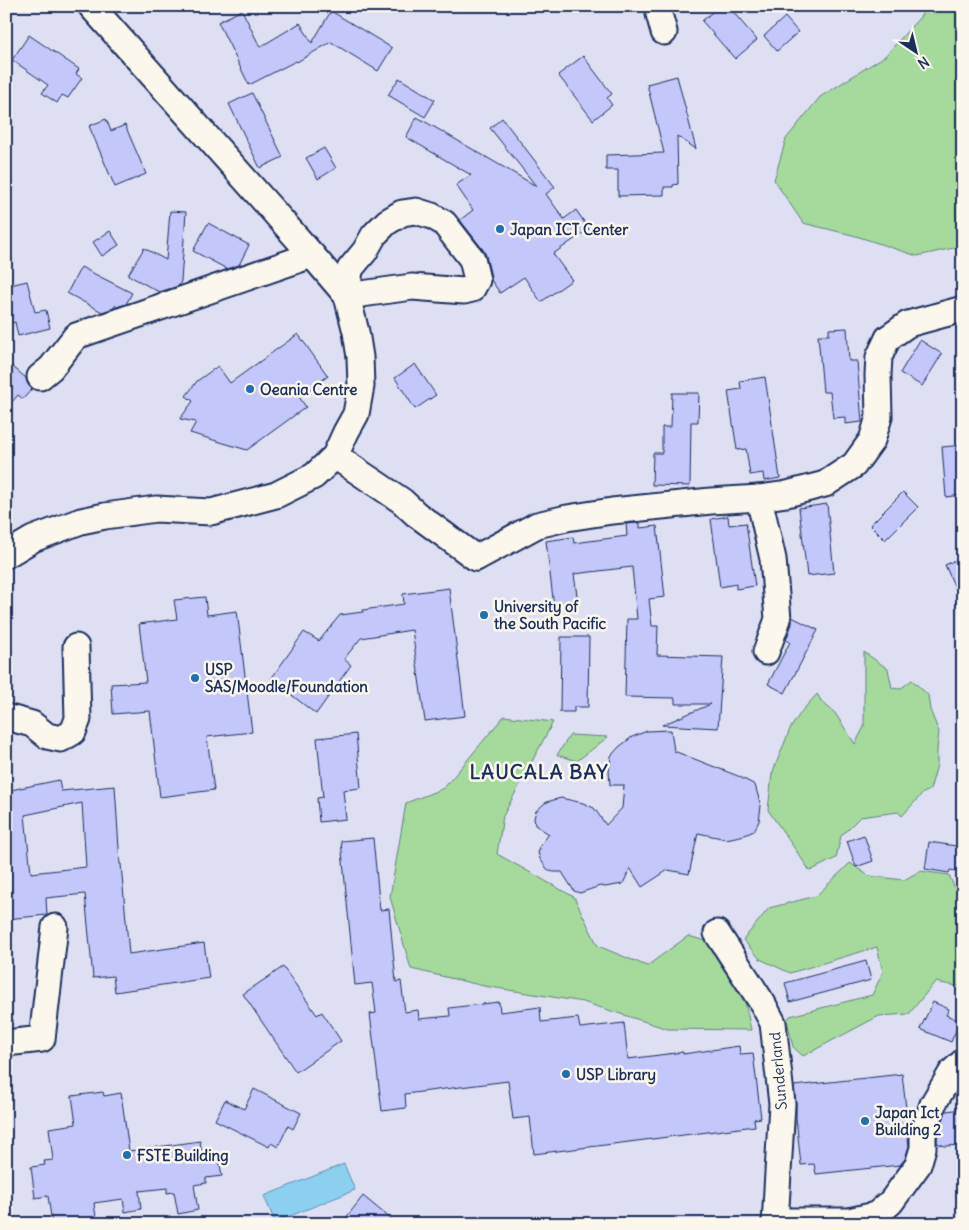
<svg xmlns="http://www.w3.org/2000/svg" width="969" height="1230" viewBox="0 0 969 1230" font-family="Delius,sans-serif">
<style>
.built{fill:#dedff3}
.green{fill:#a5da9c;stroke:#60847d}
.water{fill:#8dcfef;stroke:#5f8fb5}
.building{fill:#c3c7f9;stroke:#1b2f5e;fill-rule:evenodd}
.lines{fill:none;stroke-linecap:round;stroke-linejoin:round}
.minor-casing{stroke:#1b2f5e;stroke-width:29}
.minor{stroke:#fbf7ec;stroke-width:25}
.poi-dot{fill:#1f6fb2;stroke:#fbf7ec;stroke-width:2}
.labels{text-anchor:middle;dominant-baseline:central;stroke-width:5;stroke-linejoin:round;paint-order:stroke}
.poi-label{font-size:15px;font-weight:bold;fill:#1b2f5e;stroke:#fbf7ec;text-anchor:start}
.street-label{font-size:15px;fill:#1b2f5e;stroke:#fbf7ec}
.district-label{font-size:20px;font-weight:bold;letter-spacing:1px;fill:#1b2f5e;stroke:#fbf7ec}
</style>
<rect width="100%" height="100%" fill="#eae9f0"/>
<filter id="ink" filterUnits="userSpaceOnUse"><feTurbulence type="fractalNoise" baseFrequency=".02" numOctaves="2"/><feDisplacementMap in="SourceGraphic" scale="10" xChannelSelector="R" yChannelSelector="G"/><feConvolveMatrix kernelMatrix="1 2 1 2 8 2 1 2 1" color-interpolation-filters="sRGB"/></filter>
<g filter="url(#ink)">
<rect class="built" x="6" y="6" width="957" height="1218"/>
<g class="green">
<path d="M927,6H963V246L917,256L856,236L803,223L774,180L786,139L820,97L885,56L920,17Z"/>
<path d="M864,652L888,669L892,688L900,689L912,680L928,695L930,710L939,732L937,750V765L930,790L923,793L902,816L898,812L860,817L841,836L836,858L810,871L768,810L772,774L790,729L801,712L817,694L822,702L835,713L855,744L864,727Z"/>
<path d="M504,716L553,722L503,816L497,854L574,897L598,946L647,966L688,936L710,942L743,992L751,1030L668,1029L583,1002L484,986L411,969L390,897L406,803L444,788Z"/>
<path d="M570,735L608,737L577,761L557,755Z"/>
<path d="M850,863L869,876L904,880L920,871L949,875L956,891L963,892V987L935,982L909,1014L879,1016L803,1056L793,1047L787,1020L790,1016L872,995L883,972L877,947L790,973L760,959L743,940L769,908L816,896Z"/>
</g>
<path class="water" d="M344,1164L355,1190L275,1222L264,1196Z"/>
<g class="building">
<path d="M719,6H728L757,40L735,59L702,21Z"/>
<path d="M242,10L260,47L300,23L312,43L331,11L392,48L378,71L331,42L297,62L296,61L249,85L218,22Z"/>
<path d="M785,17L798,32L777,51L764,36Z"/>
<path d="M29,35L79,69L76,74L82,78L68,98L62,95L57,103L42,93L48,85L12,60Z"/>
<path d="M583,56L612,94L607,98L612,105L593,120L558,75Z"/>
<path d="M677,76L696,149L677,136L678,184L673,185V187H664V195L618,196V170H606V155L664,153L647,84Z"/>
<path d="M399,78L435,100L425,117L388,95Z"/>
<path d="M252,93L283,157L260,168L229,104Z"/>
<path d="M417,117L536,186L490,128L502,118L555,187L546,194L564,219L576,210L589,229L553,254L572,280L541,302L524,277L500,293L491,280V277L486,256L484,251L460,220L473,210L456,185L471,175L406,137Z"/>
<path d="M106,119L111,131L125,125L146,174L115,187L89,126Z"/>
<path d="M324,148L336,168L318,179L306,158Z"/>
<path d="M170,211L186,212L181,281L179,286L159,292L128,275L144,248L166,260Z"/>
<path d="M208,223L249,245L239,265L227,269L193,251Z"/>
<path d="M110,231L119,245L102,256L93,242Z"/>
<path d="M81,267L132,293L126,304L117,307L115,305L114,308L102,312L67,293Z"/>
<path d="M27,281L35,312L46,310L50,328L18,336L15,322L6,325V286Z"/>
<path d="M847,328L849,361H857L862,422L845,424V417L833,418L830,392H823L818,335H829V329Z"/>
<path d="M298,334L328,376L299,397L306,407L247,450L190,433L196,422L180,419L193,401L186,396L197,381L218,366L230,383Z"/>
<path d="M920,340L942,354L922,386L900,373Z"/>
<path d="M6,361L26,378L29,386L32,389L23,399L18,395L6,409Z"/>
<path d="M415,364L436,395L415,409L395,378Z"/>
<path d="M765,377L780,478L764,481L763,473L750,475L746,449L737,450L728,391L741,389L740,381Z"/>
<path d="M672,393H699L698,422H691L690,486L652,485L653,453H662V427H671Z"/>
<path d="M963,445V495L946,497L942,447Z"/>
<path d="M903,492L918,507L885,540L870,525Z"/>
<path d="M827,504L834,573L807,576L799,508Z"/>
<path d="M728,516L729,525L746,523L755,586L736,589V584L720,587L711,519Z"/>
<path d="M640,523V528L657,526L665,597L649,599L652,626H658L657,655L723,657L718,728L662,725L711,704H675V698L625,697L627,619H637L632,567L574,574L578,603L554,607L546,541L573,537L574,543L627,536L626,524Z"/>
<path d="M963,557V606L945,565Z"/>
<path d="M449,588L465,716L425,721L412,630L361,638L344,659L351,665L316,714L271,679L304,632L319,641L340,615L363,612V610L404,604L403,594Z"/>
<path d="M205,597L207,615L237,611L252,732L207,737L214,790L160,797L150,711L113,714L111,684L146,682L139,624L177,619L174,600Z"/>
<path d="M792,617L818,630L785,693L768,684L790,642L786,640L792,624Z"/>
<path d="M561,637H589L588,707H574V712H560Z"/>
<path d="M671,730L674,751L738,776L755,785L761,806L759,821L754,831L745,835L726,839L698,833L689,874L668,870L642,887L630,868L623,884L605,887L600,886L580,893L574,891L562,872H553L548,870L540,859L538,852L540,849L539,847L549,834L535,825L534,818L536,811L545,803L550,801L561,798L583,803L594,808L606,825L622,808L624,785H610L609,771L611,756L619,747L632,737L647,731Z"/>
<path d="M356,734L361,788L343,790L346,819L319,822L317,798L323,797L317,738Z"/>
<path d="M59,780L61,791L115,786L120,864H121L129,954L204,943L209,978L115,992L113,976L93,978L85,894L46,898L47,915L6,919V791ZM82,803L86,867L31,873L25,815Z"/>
<path d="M864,835L873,861L856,867L847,841Z"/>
<path d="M373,838L380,910L389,909L396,982L401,981L405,1012L418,1010L419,1019L450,1016L449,1008L499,1002L500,1012L540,1007L541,1022L578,1018L580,1028L624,1023L628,1059L683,1052V1054L739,1046L740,1054L753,1053L761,1118L754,1119L755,1126L534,1154L530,1117L513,1119L508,1081L405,1094L406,1108L382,1111L370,1014L376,1013L372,983L355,985L341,841Z"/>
<path d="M929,842L963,847V872L950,870L949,873L925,869Z"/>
<path d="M866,961L871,980L790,1002L785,983Z"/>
<path d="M283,967L317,1015L322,1012L341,1041L296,1072L243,994Z"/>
<path d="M933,1002L949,1009L946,1015L960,1021L951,1042L920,1029Z"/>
<path d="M902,1074L906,1108L915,1112L909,1131L907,1130L909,1146L905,1159L900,1165L816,1174L814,1164L801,1165L796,1118V1103L794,1086Z"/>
<path d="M254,1089L301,1113L293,1129L288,1126L278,1147L271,1143L269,1147L215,1120L225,1100L244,1109Z"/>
<path d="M103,1092L104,1096L121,1093L129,1151L200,1141L203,1161L219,1159L222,1176L206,1178V1183L194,1185L198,1210L178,1214L174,1192L167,1193V1188L139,1191L141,1209L125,1212L123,1199L94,1203L97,1224H52L48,1196L35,1198L31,1167L45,1165L44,1161L53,1160L49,1128L76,1124L72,1096Z"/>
<path d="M963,1109V1145L945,1146L937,1143V1137L941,1125H943V1121L946,1111Z"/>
<path d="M363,1196L397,1224H341Z"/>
</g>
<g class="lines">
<defs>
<g id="minor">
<path d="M660,6L659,14L664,32"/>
<path d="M416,211L432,216L444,223L472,259L477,280L472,289L464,291L412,287L347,296L350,269L365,251L374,235L387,222L402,213Z"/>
<path d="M40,377L51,368L76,336L312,255"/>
<path d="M335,456L402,501L416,514L476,558L537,525L567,518L612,511L711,501L759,498L787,494L825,484L854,465L872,440L879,417L878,375L879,357L888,338L908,324L963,309"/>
<path d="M759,498L773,559L778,619L766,652"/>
<path d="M6,555L33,539L81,521L105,516L156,509L211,512L276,495L314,476L335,456L346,432L356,414L361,386L360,357L356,332L347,296L312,255L274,212L91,6"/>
<path d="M6,717L32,724L47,736L61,739L73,732L78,719L76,647"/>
<path d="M717,933L763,1004L773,1023L782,1104L775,1224"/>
<path d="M6,1043L42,1039L55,927"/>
<path d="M775,1221H849L876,1215L891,1202L918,1165L923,1148V1135L933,1104L952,1072L963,1062"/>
</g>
</defs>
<use href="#minor" class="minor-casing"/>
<use href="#minor" class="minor"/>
</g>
</g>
<g class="poi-dot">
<circle cx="500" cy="229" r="5"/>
<circle cx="250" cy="389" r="5"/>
<circle cx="484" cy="615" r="5"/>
<circle cx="195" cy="678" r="5"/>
<circle cx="566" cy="1074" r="5"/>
<circle cx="865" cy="1121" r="5"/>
<circle cx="127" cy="1155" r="5"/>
</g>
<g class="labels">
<g class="poi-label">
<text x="510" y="229">Japan ICT Center</text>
<text x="260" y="389">Oeania Centre</text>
<text x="494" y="606">University of<tspan x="494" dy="17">the South Pacific</tspan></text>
<text x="205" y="669">USP<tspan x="205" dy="17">SAS/Moodle/Foundation</tspan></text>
<text x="576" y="1074">USP Library</text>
<text x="875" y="1112">Japan Ict<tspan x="875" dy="17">Building 2</tspan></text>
<text x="137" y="1155">FSTE Building</text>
</g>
<g class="street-label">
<text transform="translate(778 1071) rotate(-95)">Sunderland</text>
</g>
<g class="district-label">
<text x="539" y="771">LAUCALA BAY</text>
</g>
</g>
<rect width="969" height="1230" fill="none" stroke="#fbf7ec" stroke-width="25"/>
<rect x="12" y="12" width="944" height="1205" fill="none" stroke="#1b2f5e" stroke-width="2" filter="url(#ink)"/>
<g transform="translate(916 52) rotate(145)" stroke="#fbf7ec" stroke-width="4" paint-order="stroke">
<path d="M0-4L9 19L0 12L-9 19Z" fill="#1b2f5e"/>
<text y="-8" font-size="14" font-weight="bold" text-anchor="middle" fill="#1b2f5e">N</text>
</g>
</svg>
